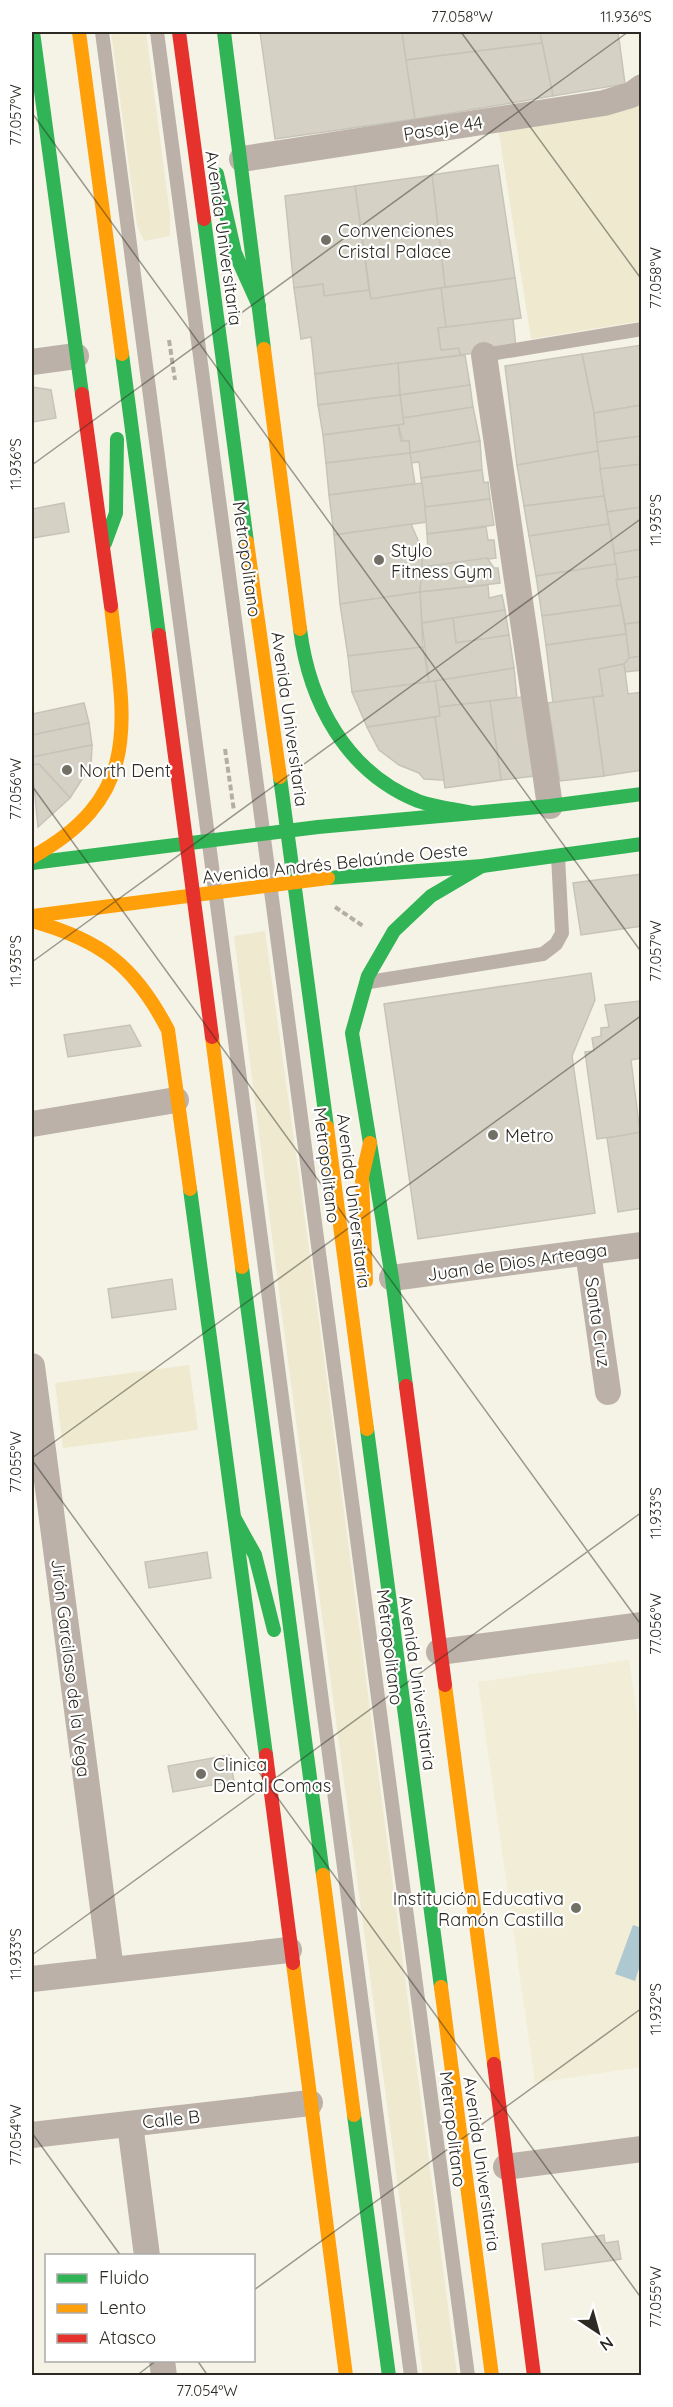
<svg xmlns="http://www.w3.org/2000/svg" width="673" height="2407" viewBox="0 0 673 2407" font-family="Quicksand,sans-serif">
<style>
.built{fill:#f2edd6}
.green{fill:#eee9cf}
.water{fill:#aec8d2}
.building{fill:#d5d2c5;stroke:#c6c4b9;stroke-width:1.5}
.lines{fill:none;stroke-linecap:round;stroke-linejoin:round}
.path{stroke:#b5aea6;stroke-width:4;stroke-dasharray:6 3;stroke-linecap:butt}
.lane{stroke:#bbb1a9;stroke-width:14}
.street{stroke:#bbb1a9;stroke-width:26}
.fast{stroke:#30b455;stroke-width:14}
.slow{stroke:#ff9f0a;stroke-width:14}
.jam{stroke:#e5322d;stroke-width:14}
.ticks{fill:none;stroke:#2c2a22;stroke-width:1.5;stroke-opacity:0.45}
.poi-dot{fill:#727066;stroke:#fff;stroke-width:2}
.labels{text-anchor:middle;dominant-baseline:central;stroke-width:4.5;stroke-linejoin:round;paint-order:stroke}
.street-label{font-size:18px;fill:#2c2a22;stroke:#fff}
.poi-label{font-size:18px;fill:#2c2a22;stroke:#fff;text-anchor:start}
.neatline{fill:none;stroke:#2c2a22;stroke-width:2}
.ticks-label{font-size:15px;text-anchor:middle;fill:#2c2a22}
</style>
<rect width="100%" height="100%" fill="#f5f3e5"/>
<path class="built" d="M629,1660L642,1749L641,2067L535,2083L478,1682Z"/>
<g class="green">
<path d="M111,32H146L170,214V236L144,241L137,226Z"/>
<path d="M641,104V321L531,339L498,127Z"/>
<path d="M265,931L321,1335L457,2375H423L283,1323L234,936Z"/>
<path d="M189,1365L198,1430L63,1448L55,1383Z"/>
</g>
<path class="water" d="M633,1925L642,1928L641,1962L635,1981L615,1974Z"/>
<g class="building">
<path d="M260,32H402L415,119L275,139Z"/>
<path d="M402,32H540L542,43L406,60Z"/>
<path d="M540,32H618L625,84L553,96Z"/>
<path d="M542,43L553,96L415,119L406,60Z"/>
<path d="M498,165L515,278L445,287L432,175Z"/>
<path d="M432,175L445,287L371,299L355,186Z"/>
<path d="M355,186L369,290L324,296L323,284L294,288L285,196Z"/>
<path d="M515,278L521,318L446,328L441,288Z"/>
<path d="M323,284L324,296L369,290L371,299L441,288L446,328H438L441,350L459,348L460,355L315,374L311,337L301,339L294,288Z"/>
<path d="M513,319L516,348L460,355L459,348L441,350L438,328Z"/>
<path d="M642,345V405L594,413L582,354Z"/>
<path d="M582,354L594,413L598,451L517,465L505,366Z"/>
<path d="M465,355L470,385L400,395L398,363Z"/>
<path d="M398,363L400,395L318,405L315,374Z"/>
<path d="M470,385L473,407L403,418L400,395Z"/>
<path d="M32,387L51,390L56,418L32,422Z"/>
<path d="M400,395L404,424L323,435L318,405Z"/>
<path d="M642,405V436L597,442L594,413Z"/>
<path d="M473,407L480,441L410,453L409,441H403L398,425L404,424L403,418Z"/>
<path d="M398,425L401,441H409L410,453L326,463L323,435Z"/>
<path d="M642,436V464L600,469L597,442Z"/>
<path d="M480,441L482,470L421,478L419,462L411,463L410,453Z"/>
<path d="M598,451L604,496L524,506L517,465Z"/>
<path d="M410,453L415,484L329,495L326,463Z"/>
<path d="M642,464V507L607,512L600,469Z"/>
<path d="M482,470L484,483L488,482L490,499L425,507L421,478Z"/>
<path d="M422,483L427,522L334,535L329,495Z"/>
<path d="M604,496L609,524L529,536L524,506Z"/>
<path d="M490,499L494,525L427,534L425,507Z"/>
<path d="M64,503L69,532L32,538V509Z"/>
<path d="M642,507V549L614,554L607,512Z"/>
<path d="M411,524L423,552L420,592L340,604L334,535Z"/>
<path d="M609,524L616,564L536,576L529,536Z"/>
<path d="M486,527L488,540H494L496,558L422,567L423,552L428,551L427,534Z"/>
<path d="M642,549V576L618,580L614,554Z"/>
<path d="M487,558L494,568H498L500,583L420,592L422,567Z"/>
<path d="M616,564L621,605L542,616L536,576Z"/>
<path d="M642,576V622L625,624L616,580Z"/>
<path d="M488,585L489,598L502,595L505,610L422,623L420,592Z"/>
<path d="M420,592L423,647L348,656L340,604Z"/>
<path d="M621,605L626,634L546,645L542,616Z"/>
<path d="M505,610L509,635L456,643L453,618Z"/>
<path d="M453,618L456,643L509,635L514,668L429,682L422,623Z"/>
<path d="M642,622V656L629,658L625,624Z"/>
<path d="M626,634L629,658L624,664L599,669L603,696L553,703L546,645Z"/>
<path d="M423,647L429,682L352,692L348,656Z"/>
<path d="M642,656V670L625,672L624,664L629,658Z"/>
<path d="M624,664L628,694L642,692V770L604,776L593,697L603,696L599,669Z"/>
<path d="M514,668L517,698L439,707L435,681Z"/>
<path d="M435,681L440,716L367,727L352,692Z"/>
<path d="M522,697L534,776L501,780L490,701Z"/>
<path d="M593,697L604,776L560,781L548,703Z"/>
<path d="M490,701L501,780L445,788L435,717L440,716L439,707Z"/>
<path d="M84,703L89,723L32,735V714Z"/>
<path d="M435,717L444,780H441L424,779L419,773L399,765L379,750L367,727Z"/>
<path d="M89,723L92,745L32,757V735Z"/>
<path d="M92,745L91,765L70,798L39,764L32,765V757Z"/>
<path d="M39,764L70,798L38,827L32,765Z"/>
<path d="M642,874V926L581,935L573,883Z"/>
<path d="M591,973L595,1000L572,1056L595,1213L418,1239L384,1004Z"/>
<path d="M640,1001L642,1058L631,1060L640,1133L597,1139L585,1052L594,1051L592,1038L601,1036V1028L609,1027L605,1005Z"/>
<path d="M130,1025L141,1046L68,1057L64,1035Z"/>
<path d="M642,1132V1208L618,1212L607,1138Z"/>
<path d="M172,1279L176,1309L112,1318L108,1289Z"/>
<path d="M207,1552L211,1578L149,1588L145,1562Z"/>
<path d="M229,1755L234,1781L173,1792L168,1766Z"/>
<path d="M604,2235L605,2243L618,2241L621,2259L545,2270L542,2244Z"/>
</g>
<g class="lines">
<g class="path">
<path d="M169,340L175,380"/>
<path d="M225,749L234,811"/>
<path d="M335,907L363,926"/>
</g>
<g class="lane">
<path d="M102,32L411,2376"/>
<path d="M157,32L468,2376"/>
<path d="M484,355L642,329"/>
<path d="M369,982L543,954L556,944L562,933L558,856"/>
</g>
<g class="street">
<path d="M242,159L604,103L631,95L642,87"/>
<path d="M484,355L550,806"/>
<path d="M32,362L76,356"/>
<path d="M32,1124L176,1100"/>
<path d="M588,1252L608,1392"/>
<path d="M392,1278L642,1245"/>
<path d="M32,1366L111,1970"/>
<path d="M439,1652L642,1625"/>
<path d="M32,1979L289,1950"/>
<path d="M130,2124L147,2256"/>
<path d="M32,2135L310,2103"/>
<path d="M506,2167L642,2149"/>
<path d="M162,2360L164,2376"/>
</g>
<g class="fast">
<path d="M33,32L82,394"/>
<path d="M224,32L264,349"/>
<path d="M217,174L235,253L259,306"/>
<path d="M204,219L247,542"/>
<path d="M122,354L159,635"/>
<path d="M105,543L116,513L117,439"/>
<path d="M300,629C309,702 346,772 418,801C435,807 454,809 472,813"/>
<path d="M280,777L327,1127"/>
<path d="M32,863L318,827L550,806L642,794"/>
<path d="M328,878L482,866L642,844"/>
<path d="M190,1189L266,1755"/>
<path d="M242,1267L323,1875"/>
<path d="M406,1386L392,1278L352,1033L368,976L394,931L431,896L482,866"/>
<path d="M367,1429L441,1987"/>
<path d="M235,1519L255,1555L274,1630"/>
<path d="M354,2115L389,2376"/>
</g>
<g class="slow">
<path d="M79,32L122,354"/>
<path d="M264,349L300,629"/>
<path d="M247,542L280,777"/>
<path d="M32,857C147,794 123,717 111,606"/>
<path d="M33,916L328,878"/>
<path d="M32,921C101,940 135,966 168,1030L190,1189"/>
<path d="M212,1037L242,1267"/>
<path d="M327,1127L367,1429"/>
<path d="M366,1281L362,1177L370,1143"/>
<path d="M445,1685L494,2064"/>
<path d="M323,1875L354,2115"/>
<path d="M293,1963L346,2376"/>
<path d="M441,1987L492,2376"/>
</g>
<g class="jam">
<path d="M179,32L204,219"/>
<path d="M82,394L111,606"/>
<path d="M159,635L212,1037"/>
<path d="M406,1386L445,1685"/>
<path d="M266,1755L293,1963"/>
<path d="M494,2064L534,2376"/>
</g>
</g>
<path class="ticks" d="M461,32L642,280M32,113L642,953M32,465L628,32M32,786L642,1626M32,962L642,518M32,1458L642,1015M32,1460L642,2299M32,1955L642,1512M32,2133L121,2256M254,2290L642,2008M197,2360L208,2376M136,2376L157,2360"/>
<g class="poi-dot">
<circle cx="326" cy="240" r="6"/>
<circle cx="379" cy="560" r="6"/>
<circle cx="67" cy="770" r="6"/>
<circle cx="493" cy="1135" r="6"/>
<circle cx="201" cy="1774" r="6"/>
<circle cx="576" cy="1908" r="6"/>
</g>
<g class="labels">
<g class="street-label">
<text transform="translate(443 128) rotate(-9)">Pasaje 44</text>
<text transform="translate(224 238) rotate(82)">Avenida Universitaria</text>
<text transform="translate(247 559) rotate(82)">Metropolitano</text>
<text transform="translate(290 719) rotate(82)">Avenida Universitaria</text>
<text transform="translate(335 863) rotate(-6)">Avenida Andrés Belaúnde Oeste</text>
<text transform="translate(327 1165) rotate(83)">Metropolitano</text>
<text transform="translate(354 1201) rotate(83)">Avenida Universitaria</text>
<text transform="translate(517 1262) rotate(-8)">Juan de Dios Arteaga</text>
<text transform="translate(598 1322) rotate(82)">Santa Cruz</text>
<text transform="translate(390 1647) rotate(83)">Metropolitano</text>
<text transform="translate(71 1668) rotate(83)">Jirón Garcilaso de la Vega</text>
<text transform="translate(418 1683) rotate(82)">Avenida Universitaria</text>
<text transform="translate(171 2119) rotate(-6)">Calle B</text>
<text transform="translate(453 2129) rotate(83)">Metropolitano</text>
<text transform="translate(482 2164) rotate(82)">Avenida Universitaria</text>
</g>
<g class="poi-label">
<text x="338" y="230">Convenciones<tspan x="338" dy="21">Cristal Palace</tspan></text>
<text x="391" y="550">Stylo<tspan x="391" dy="21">Fitness Gym</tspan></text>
<text x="79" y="770">North Dent</text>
<text x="505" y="1135">Metro</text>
<text x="213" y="1764">Clinica<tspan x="213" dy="21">Dental Comas</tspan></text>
<text x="564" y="1898" text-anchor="end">Institución Educativa<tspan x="564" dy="21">Ramón Castilla</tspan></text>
</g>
</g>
<rect width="673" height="2407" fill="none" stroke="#ffffff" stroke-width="66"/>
<rect x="45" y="2254" width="210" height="108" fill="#ffffff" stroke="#abaaa7" stroke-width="1.5"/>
<rect x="57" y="2274" width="30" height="9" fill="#30b455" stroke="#abaaa7" stroke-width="1.5"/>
<text x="99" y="2284" font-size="18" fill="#2c2a22">Fluido</text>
<rect x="57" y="2304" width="30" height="9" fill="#ff9f0a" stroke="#abaaa7" stroke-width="1.5"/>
<text x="99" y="2314" font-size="18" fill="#2c2a22">Lento</text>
<rect x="57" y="2334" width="30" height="9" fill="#e5322d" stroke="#abaaa7" stroke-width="1.5"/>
<text x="99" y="2344" font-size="18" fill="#2c2a22">Atasco</text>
<g transform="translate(598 2332) rotate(144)" stroke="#ffffff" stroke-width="4.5" paint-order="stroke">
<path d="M0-4.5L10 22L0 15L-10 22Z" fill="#2c2a22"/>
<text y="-9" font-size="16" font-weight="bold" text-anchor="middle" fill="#2c2a22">N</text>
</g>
<rect x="33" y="33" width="607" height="2341" class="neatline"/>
<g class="ticks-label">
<text x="462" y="22">77.058°W</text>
<text x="626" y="22">11.936°S</text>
<text transform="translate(16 115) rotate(-90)" y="5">77.057°W</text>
<text transform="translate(656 278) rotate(-90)" y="5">77.058°W</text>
<text transform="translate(16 464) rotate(-90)" y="5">11.936°S</text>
<text transform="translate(656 520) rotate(-90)" y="5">11.935°S</text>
<text transform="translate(16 789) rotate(-90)" y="5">77.056°W</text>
<text transform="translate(656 951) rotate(-90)" y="5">77.057°W</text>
<text transform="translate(16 961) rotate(-90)" y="5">11.935°S</text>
<text transform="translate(16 1462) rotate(-90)" y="5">77.055°W</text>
<text transform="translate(656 1513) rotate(-90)" y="5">11.933°S</text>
<text transform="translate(656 1624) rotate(-90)" y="5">77.056°W</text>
<text transform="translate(16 1954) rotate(-90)" y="5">11.933°S</text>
<text transform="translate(656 2009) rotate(-90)" y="5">11.932°S</text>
<text transform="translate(16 2135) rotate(-90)" y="5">77.054°W</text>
<text transform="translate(656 2297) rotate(-90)" y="5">77.055°W</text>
<text x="207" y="2396">77.054°W</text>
</g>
</svg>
